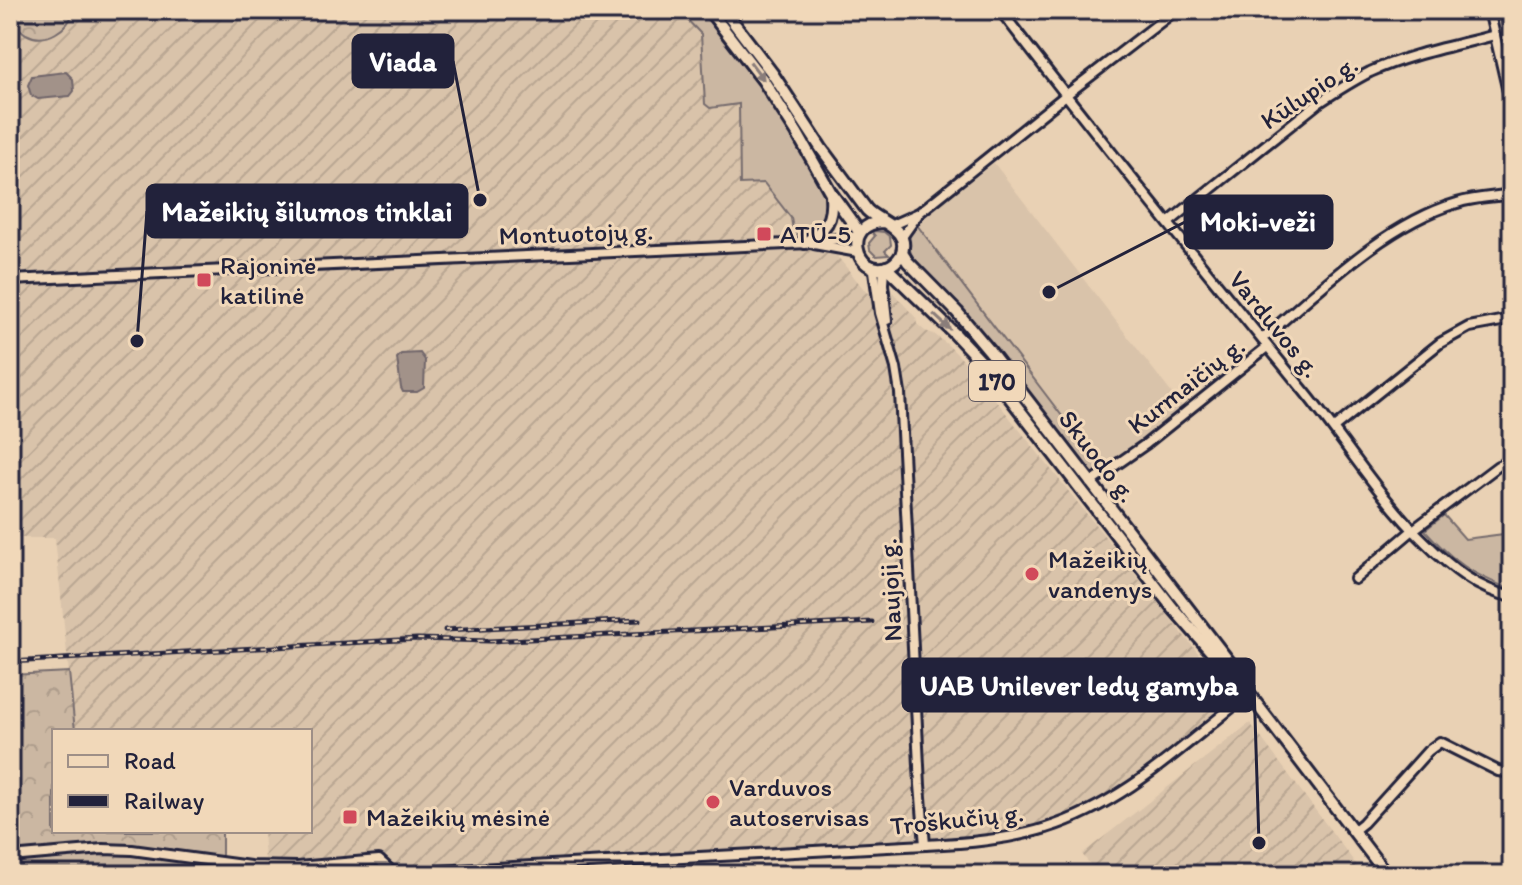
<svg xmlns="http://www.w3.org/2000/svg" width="1522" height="885" viewBox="0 0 1522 885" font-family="Itim,sans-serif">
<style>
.built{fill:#d9c3aa}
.industrial{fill:url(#industrial-furrows)}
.grass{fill:#cbb7a2;stroke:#766c6e;stroke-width:2}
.forest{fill:url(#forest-crowns);stroke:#766c6e;stroke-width:2}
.water{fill:#a29289;stroke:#6f656a;stroke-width:2}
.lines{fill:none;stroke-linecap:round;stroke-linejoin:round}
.minor-casing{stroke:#22223b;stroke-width:14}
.major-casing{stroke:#22223b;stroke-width:16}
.minor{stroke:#f1d8b9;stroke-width:8}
.major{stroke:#f1d8b9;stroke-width:10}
.rail-casing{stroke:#22223b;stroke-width:5}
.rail{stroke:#f1d8b9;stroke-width:2;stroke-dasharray:6;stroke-linecap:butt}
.oneway{fill:#8a7d7a}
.poi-dot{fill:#d1495b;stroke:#f1d8b9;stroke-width:3}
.labels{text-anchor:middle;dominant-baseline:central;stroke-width:6;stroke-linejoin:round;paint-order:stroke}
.shield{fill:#f1d8b9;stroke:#605961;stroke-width:2}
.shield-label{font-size:24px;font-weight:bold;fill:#22223b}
.street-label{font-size:26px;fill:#22223b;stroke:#f1d8b9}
.poi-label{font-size:26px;fill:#22223b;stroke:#f1d8b9;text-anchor:start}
.leader{fill:none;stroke:#22223b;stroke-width:3}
.callout-dot{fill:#22223b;stroke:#f1d8b9;stroke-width:3}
.callout{fill:#22223b;stroke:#22223b;stroke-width:3}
.callout-label{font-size:28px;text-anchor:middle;font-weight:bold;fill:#fff}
</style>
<defs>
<pattern id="industrial-furrows" width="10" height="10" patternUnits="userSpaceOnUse" patternTransform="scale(2)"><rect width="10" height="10" fill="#d9c3aa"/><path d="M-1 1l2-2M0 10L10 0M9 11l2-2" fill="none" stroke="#baa793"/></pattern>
<pattern id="forest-crowns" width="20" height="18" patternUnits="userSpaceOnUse" patternTransform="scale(2)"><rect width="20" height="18" fill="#cbb7a2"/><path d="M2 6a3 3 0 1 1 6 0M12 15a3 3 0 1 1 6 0" fill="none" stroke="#ae9d8c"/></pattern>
</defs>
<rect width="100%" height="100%" fill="#e9d1b4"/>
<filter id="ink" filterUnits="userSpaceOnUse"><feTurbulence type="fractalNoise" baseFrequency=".0125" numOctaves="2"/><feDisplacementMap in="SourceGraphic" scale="16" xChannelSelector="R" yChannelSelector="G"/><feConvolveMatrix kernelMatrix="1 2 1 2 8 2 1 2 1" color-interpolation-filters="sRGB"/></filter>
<g filter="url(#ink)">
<path class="built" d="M994,163L1183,408L1103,470L917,225L939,205Z"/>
<g class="industrial">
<path d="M10,10H542L543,14L578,10H678L701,34L705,104L710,108L739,104L740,184L764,183L791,218L793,230H816L867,293L888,287L916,318L917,324L925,331L934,334L948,345L966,363L1238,703L1152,772L1069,820L995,839L399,875H266L263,831H310V731H75L55,538H10Z"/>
<path d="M1250,723L1364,875H1098L1082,854Z"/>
</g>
<g class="grass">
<path d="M678,10H703L765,91L791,133L827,201C828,222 817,232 798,235L793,230L791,218L764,183L740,184L739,104L710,108L705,104L701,34Z"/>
<path d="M1498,10H1512V69Z"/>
<path d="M917,225L1103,470L1094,474L1086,469L974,323L912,256C907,244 907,234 917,225Z"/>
<path d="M875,231L884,232L890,237L891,245L885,251L889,255L876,256L870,250L869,243L875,236L872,232Z"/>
<path d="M1444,515L1465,539L1512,533V590C1470,573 1455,563 1425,530Z"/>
</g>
<g class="forest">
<path d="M10,10H74C69,29 46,45 26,34C20,30 17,25 10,22Z"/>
<path d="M69,672L75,731H54V831H222V857L209,856L205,875H10V675Z"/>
</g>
<g class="water">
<path d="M66,72L73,79L74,91L70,96L38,99L31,95L28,85L32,76Z"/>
<path d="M420,353L425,360L424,388L417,392H403L401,388L397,358L401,354Z"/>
</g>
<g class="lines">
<defs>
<g id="minor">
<path d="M1000,10C1099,139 1201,265 1304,391C1345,441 1379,498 1426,543C1451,568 1477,589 1512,597"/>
<path d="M1489,10L1511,105"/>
<path d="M1168,223L1317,104C1335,92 1352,81 1370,72C1409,54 1454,46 1495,35"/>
<path d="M892,225L919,213"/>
<path d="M902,237L919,213L1066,95L1176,10"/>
<path d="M814,244L858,252"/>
<path d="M872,266L874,271L880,313L896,368L900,393L920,785L925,845"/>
<path d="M884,268L883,284L887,320"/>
<path d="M10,280L809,243L858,236"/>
<path d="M1262,339C1318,291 1385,224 1457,203C1475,197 1494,197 1512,194"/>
<path d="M1334,428L1440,343L1469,327L1512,319"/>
<path d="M1090,483L1146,444L1267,347"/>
<path d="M1355,579L1413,530L1498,466L1512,461"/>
<path d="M1353,831L1363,823L1428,751L1440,742L1498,771L1512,773"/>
<path d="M10,857L103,849L132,850L250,866L297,867L379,860L391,871L401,873L925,845C966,843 1007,840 1046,828C1126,803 1184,744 1249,694"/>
</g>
<g id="major">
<path d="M709,10L763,80L797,133L831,193L860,233"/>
<path d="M724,10L772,73L821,148L867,210C880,223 912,229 901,255C898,260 893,265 887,267C855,277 842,223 883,222"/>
<path d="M805,243C826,228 833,222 831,195"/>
<path d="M902,253L908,262L957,312L989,350L1230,663L1249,694L1387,875"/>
<path d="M886,267L955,334L987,368L1172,607L1236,680"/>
</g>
</defs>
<use href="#minor" class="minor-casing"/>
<use href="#major" class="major-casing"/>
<use href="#minor" class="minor"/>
<use href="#major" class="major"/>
<defs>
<g id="rail">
<path d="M445,630L639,620"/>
<path d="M10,662L417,639L490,641L872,622"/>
</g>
</defs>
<use href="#rail" class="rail-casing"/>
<use href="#rail" class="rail"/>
</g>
<defs><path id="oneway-solid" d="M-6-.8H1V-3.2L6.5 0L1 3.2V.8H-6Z" transform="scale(2)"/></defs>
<g class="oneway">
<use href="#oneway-solid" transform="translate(757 71) rotate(53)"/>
<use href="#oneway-solid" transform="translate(942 322) rotate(43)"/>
</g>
</g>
<g class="poi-dot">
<rect x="756" y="226" width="16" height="16" rx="4"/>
<rect x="196" y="272" width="16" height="16" rx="4"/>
<circle cx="1032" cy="574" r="8"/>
<circle cx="713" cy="802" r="8"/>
<rect x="342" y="809" width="16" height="16" rx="4"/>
</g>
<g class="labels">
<rect class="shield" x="969" y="361" width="56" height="40" rx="6"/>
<g class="shield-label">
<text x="997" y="381">170</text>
</g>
<g class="street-label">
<text transform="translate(1309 92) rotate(-34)">Kūlupio g.</text>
<text transform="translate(576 233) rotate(-2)">Montuotojų g.</text>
<text transform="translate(1275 324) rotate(51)">Varduvos g.</text>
<text transform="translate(1186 385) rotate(-38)">Kurmaičių g.</text>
<text transform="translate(1098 456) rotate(52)">Skuodo g.</text>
<text transform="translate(890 590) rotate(-93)">Naujoji g.</text>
<text transform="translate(957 819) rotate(-6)">Troškučių g.</text>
</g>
<g class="poi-label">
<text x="780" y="234">ATŪ-5</text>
<text x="220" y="265">Rajoninė<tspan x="220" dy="30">katilinė</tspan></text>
<text x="1048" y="559">Mažeikių<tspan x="1048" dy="30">vandenys</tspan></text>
<text x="729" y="787">Varduvos<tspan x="729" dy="30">autoservisas</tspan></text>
<text x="366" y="817">Mažeikių mėsinė</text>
</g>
</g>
<path class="leader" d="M480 200L453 61M137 341L147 211M1049 292L1185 222M1259 843L1254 685"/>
<g class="callout-dot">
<circle cx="480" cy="200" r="8"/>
<circle cx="137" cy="341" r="8"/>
<circle cx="1049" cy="292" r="8"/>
<circle cx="1259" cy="843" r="8"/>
</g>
<g class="callout">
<rect x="353" y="35" width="100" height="52" rx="8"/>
<rect x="147" y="185" width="320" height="52" rx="8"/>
<rect x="1185" y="196" width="147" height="52" rx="8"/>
<rect x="903" y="659" width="351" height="52" rx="8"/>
</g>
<g class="callout-label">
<text x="403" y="71">Viada</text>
<text x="307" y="221">Mažeikių šilumos tinklai</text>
<text x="1258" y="231">Moki-veži</text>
<text x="1079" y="695">UAB Unilever ledų gamyba</text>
</g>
<rect width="1522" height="885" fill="none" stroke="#f1d8b9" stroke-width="40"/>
<rect x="20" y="20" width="1482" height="845" fill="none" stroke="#22223b" stroke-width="3" filter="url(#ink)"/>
<rect x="52" y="729" width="260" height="104" fill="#f1d8b9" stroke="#9e8f87" stroke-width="2"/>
<rect x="68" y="755" width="40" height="12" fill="#f1d8b9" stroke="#9e8f87" stroke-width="2"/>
<text x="124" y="769" font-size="24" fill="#22223b">Road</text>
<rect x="68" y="795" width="40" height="12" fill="#22223b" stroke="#9e8f87" stroke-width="2"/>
<text x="124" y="809" font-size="24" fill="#22223b">Railway</text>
</svg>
